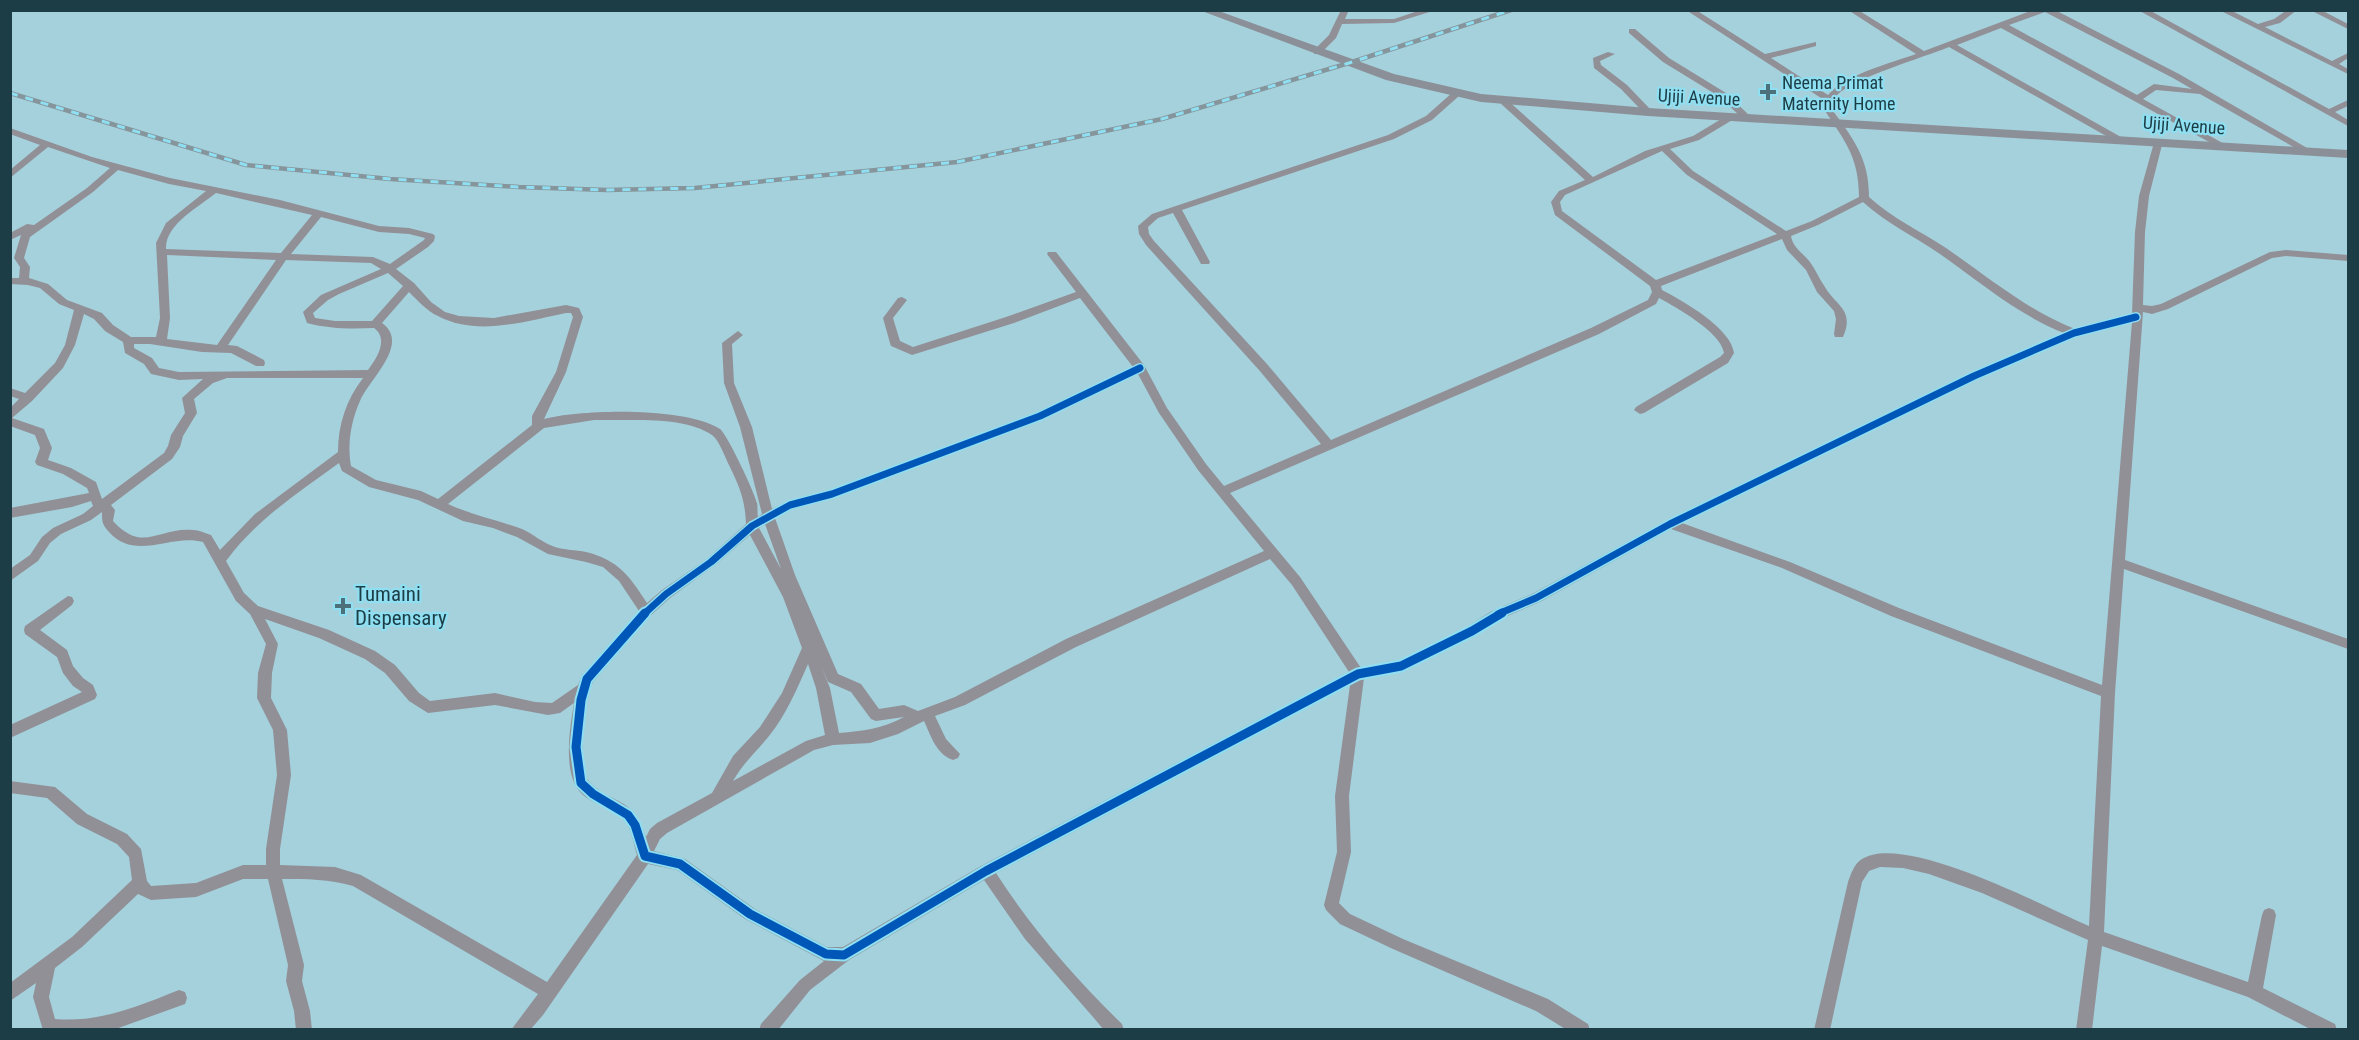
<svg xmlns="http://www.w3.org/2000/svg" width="2359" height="1040" viewBox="0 0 2359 1040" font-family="'Roboto Condensed',sans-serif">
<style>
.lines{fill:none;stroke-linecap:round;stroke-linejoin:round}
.minor{fill:#919097;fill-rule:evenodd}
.secondary{fill:#8b9098;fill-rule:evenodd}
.rail-casing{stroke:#86959b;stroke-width:4.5}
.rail{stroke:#8fdff2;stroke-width:3;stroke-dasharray:8;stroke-linecap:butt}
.cycleway-far1-casing{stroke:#8fdff2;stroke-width:10}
.cycleway-casing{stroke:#8fdff2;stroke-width:13}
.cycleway-far1{stroke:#0057b8;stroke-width:7}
.cycleway{stroke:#0057b8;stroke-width:9}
.poi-dot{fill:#4c717a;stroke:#8fdff2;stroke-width:2}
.labels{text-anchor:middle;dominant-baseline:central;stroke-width:4.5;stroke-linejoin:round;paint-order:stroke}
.far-poi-label{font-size:18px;fill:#1c3d45;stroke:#8fdff2;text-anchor:start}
.far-street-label{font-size:18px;fill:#1c3d45;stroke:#8fdff2}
.poi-label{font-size:21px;fill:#1c3d45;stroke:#8fdff2;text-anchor:start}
</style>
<rect width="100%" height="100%" fill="#a5d1dc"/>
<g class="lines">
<g class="minor">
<path d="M1341,10H1349L1345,19H1394L1421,10H1436L1394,23L1342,24L1336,38L1320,54H1314V50L1329,35Z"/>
<path d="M1686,10H1696L1765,54L1816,42V46L1771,58L1828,95C1846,74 1891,63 1916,54L1848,10H1858L1924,51L2033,10H2055L2179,74L2314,152L2312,154H2306L2200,94L2156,90L2143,99L2228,146L2223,149L2220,148L2001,28L1957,45L2121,137V141H2115L1949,47C1922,58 1856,77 1837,95C1833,99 1833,103 1831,108C1853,139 1869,157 1869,197C1892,218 1920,231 1946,248C1988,277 2027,310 2075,329L2132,314L2135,232L2139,196L2155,139H2161L2163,141L2149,196L2145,232L2143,305L2152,306L2161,304L2270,252L2286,250L2348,255V261L2286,256L2272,258L2168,309L2152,314L2143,312L2125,560L2348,639V649L2124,569L2115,693L2104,932L2248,982L2262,915L2264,910L2269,908L2274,910L2276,915L2263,988L2335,1024L2337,1030H2312L2248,997L2102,946L2092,1030H2076L2088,940L1982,893L1929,874L1903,868L1880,867L1869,871L1862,882L1830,1030H1814L1848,882C1851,874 1854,864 1862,859C1904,832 2045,907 2089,926L2101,696L1891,616L1782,568L1671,529L1540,602L1498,620L1477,635L1406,670L1364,678L1349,796L1351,852L1339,903L1350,914L1403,939L1548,999L1588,1024L1590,1030H1567L1536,1011L1393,949L1340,924L1326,910L1324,905L1337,852L1335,796L1350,685L996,873C1032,929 1075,978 1122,1024L1124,1030H1104L1093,1017L1025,939L984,880L849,960L810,990L778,1030H759L761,1024L800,980L824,961L745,919L677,870L648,864L543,1015L530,1030H511L538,994L353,886C329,879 307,879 282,879L304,965L302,981L310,1011L312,1030H296L294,1011L286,981L288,965L268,879H243L196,897L151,900L138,894L82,947L55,968L49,997L55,1019C99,1023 139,1006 179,990L185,992L187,998L185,1004L113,1030H43L33,997L36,983L10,1001V983L72,937L132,880L129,857L117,844L77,824L47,798L10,793V781L55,787L87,814L127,834L141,849L147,881L151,886L196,883L243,865H266V849L277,775L273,730L257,698L258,673L266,644L250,614L236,601L203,542C171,533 136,562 109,532C102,524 102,522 102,512L91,520L61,534L50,543L38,561L10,581V569L30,555L42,537L53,528L83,514L93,506L91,501L72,507L10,518V508L89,493L87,488L63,474L37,465L35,462L40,448L35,435L10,426V408L19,399L10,396V388L25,393L55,363L65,345L74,310L59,304L40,288L28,285L10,284V278H19L20,267L14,258L21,235L10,240V233L27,224L34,225L87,188L110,168L48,147L10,178V170L40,145L10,134V128L92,157L170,178L280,200L379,226L409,228L433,234L435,236L434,241L428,247L396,269L414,283L431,302L445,312L459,316L494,318L566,305L579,308L583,317L566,372L544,419C583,409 686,407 720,429C727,434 755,493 757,503C758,507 757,512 758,517L762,514L740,427L724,383L722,343L738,331L743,335L732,344L734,383L752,427L772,509L786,502L830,490L1036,413L1133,367L1080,298L1014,323L912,355L891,346L890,343L883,318L898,298L902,297L907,300L893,318L900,341L913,347L1006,317L1076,292L1047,254L1048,252H1056L1144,365L1167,408L1206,464L1224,486L1321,444L1259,370L1146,245L1139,234L1138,226L1152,214L1388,135L1426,116L1453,92H1459V96L1432,120L1394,139L1182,210L1210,262L1209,264H1201L1173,213L1158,218L1148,227L1149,234L1154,241L1267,364L1331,440L1591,328L1648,300L1652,292L1650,286L1555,215L1551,202L1559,191L1585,180L1499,102V98H1505L1593,177L1645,151L1693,136L1728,115H1734V119L1699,140L1670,149L1693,171L1786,231L1812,221L1859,197C1859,156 1844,140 1823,108L1824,100ZM2045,12L2173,78L2192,89L2154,84L2137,95L2009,25ZM1662,151L1687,175L1777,234L1656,280L1562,211L1560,202L1565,195ZM118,170L169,184L206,191L166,223L156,243L160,318L156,337H131L113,325L102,313L67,300L48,284L29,278L30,267L24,258L30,237L93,192ZM216,193L312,215L281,253L166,249C165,224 199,207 216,193ZM1863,202C1886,223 1914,236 1940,254C1980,282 2018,315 2064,333L1970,373L1666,521L1532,594L1490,612L1467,627L1399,661L1361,668L1300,577L1230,493L1599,334L1656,304L1659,298C1677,308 1721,332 1724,353L1720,357L1636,407L1634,410L1640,414L1644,413L1728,363L1734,353C1731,328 1683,301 1662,290L1661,286L1782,239L1787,250L1806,270L1817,292L1834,311L1836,319L1834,334L1835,337H1843C1855,310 1836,306 1825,287C1819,279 1816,270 1810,262C1803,253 1793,248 1791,236L1818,225ZM321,217L379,232L409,234L425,238L424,240L390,264L373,257L291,254ZM167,255L276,260L217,345L167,339L170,318ZM286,260L371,263L381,269L321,295L303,312L307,323C330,329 351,329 374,328C389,339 377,358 368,370L179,372L159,368L152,358L134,348V344H150L202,352L231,353L256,366H264L265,363L264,360L237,346L228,345ZM388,273L403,286L372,321H335L315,318L313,313L328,300L339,294ZM409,292C418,301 427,311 438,316C477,337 526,321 566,313H571L573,317L556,372L532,416V425L438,499L421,491L376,480L351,466C347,444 351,421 360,401C369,379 411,344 382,323ZM84,314L94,319L105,331L123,342L125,353L144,364L151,374L179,380L203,379L182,398L185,413L171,435L168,446L164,453L102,499L96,482L71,468L48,460L52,448L44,429L12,418L32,401L63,368L75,345ZM2132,322L2102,685L1899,608L1790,562L1682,523L1978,379L2077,336ZM1138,374L1159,413L1198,470L1264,551L1066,639L955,697L918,711L904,705L879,709L861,684L838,674L795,575L775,518L793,509L836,497L1044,419ZM227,378H363C346,400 338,425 338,452L255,514L220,550L211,535C205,533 199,530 193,530C158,527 143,554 113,521L115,510L111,505L172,459L180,447L183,436L197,413L194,399L213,383ZM594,420C627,421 684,415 712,435C720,441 725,458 730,467C740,488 745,500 746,524L707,559L662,590L647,603C630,577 619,560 586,552C576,550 564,550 555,547C543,543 533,534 522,529C497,520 472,515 448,504L544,428ZM339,463L342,471L369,487L418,500L463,521L493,528L517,537L548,554L586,562L603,567L619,581L639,611L582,675L578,685L552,703L535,702L495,693L430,701L419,693L395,665L375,651L329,630L258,606L244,593L226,561C256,520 299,492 339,463ZM765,524L781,569L759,528ZM750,535L783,597L802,648L782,693L760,727L733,756L712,793L657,823L650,829L646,837C631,792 611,807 587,779C578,754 583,707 593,682L650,616L670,598L715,565ZM1270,559L1292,585L1349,672L981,866L843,947H827L755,909L685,859L654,851L660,839L667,833L814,750L833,745L870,743L898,734L924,721C931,736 936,754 953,760L958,758L960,754L946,739L935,716L965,705L1076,647ZM265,619L319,638L365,659L385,673L409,701L428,713L495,705L548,715L560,713L574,703C570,726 562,774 581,793C594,806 617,808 627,824C632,833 634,845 637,855L547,982L361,875L335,867L280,865V849L291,775L287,730L271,698L272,673L278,644ZM808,664L816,688L825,735L806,741L733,781C744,762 756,752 769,736C786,715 797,689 808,664ZM821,666L828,682L851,692L871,719L876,721L904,717C882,729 863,731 839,733L830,688Z"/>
<path d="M2138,10H2149L2329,109L2348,100V106L2335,112L2348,120V126Z"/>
<path d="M2219,10H2230L2258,24L2274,19L2287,10H2297L2280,23L2265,27L2332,61L2348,53V58L2339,64L2348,69V74Z"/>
<path d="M2310,10H2321L2348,24V29Z"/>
<path d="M1629,29H1635L1669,58L1726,93L1750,116V120H1744L1720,97L1663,62L1629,33Z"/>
<path d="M1608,52L1615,54L1600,61L1601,65L1627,85L1651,110V114H1645L1621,89L1594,68L1593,58Z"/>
<path d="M68,596L72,597L74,601L72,605L40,630L67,650L73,666L83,678L93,685L97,695L95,699L10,738V725L82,692L73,686L63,673L57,657L25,634L24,630L25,626Z"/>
</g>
<path class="secondary" d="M1199,10H1216L1394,74L1481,94L1648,108L2348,150V158L1648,116L1481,102L1386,80Z"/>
<defs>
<path id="rail" d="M10,93L246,165L390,179L519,187L607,190L695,188L957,162L1162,119L1349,63L1511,10"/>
</defs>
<use href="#rail" class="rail-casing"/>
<use href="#rail" class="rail"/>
<defs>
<g id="cycleway-far1">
<path d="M644,614L666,594L711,562L752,526L790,505L832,494L1040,416L1140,368"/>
<path d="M1498,614L1536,598L1670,524L1974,376L2074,333L2136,317"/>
</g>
<path id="cycleway" d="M645,613L587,679L581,700L576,747L581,783L593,794L628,815L635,825L645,856L680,864L750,914L826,954L844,955L986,871L1358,674L1401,666L1472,631L1502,613"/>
</defs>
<use href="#cycleway-far1" class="cycleway-far1-casing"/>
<use href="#cycleway" class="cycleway-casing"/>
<use href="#cycleway-far1" class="cycleway-far1"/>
<use href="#cycleway" class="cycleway"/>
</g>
<g class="poi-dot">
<path d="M1765 83h6v6h6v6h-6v6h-6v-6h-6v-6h6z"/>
<path d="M340 597h6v6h6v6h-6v6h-6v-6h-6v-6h6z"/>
</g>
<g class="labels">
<g class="far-poi-label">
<text x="1782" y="82">Neema Primat<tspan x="1782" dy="21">Maternity Home</tspan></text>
</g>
<g class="far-street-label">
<text transform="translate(1699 97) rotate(3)">Ujiji Avenue</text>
<text transform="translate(2184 125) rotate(4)">Ujiji Avenue</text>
</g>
<g class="poi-label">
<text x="355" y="594">Tumaini<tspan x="355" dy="24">Dispensary</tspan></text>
</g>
</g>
<rect width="2359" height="1040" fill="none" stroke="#1c3d45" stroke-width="24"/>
</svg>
